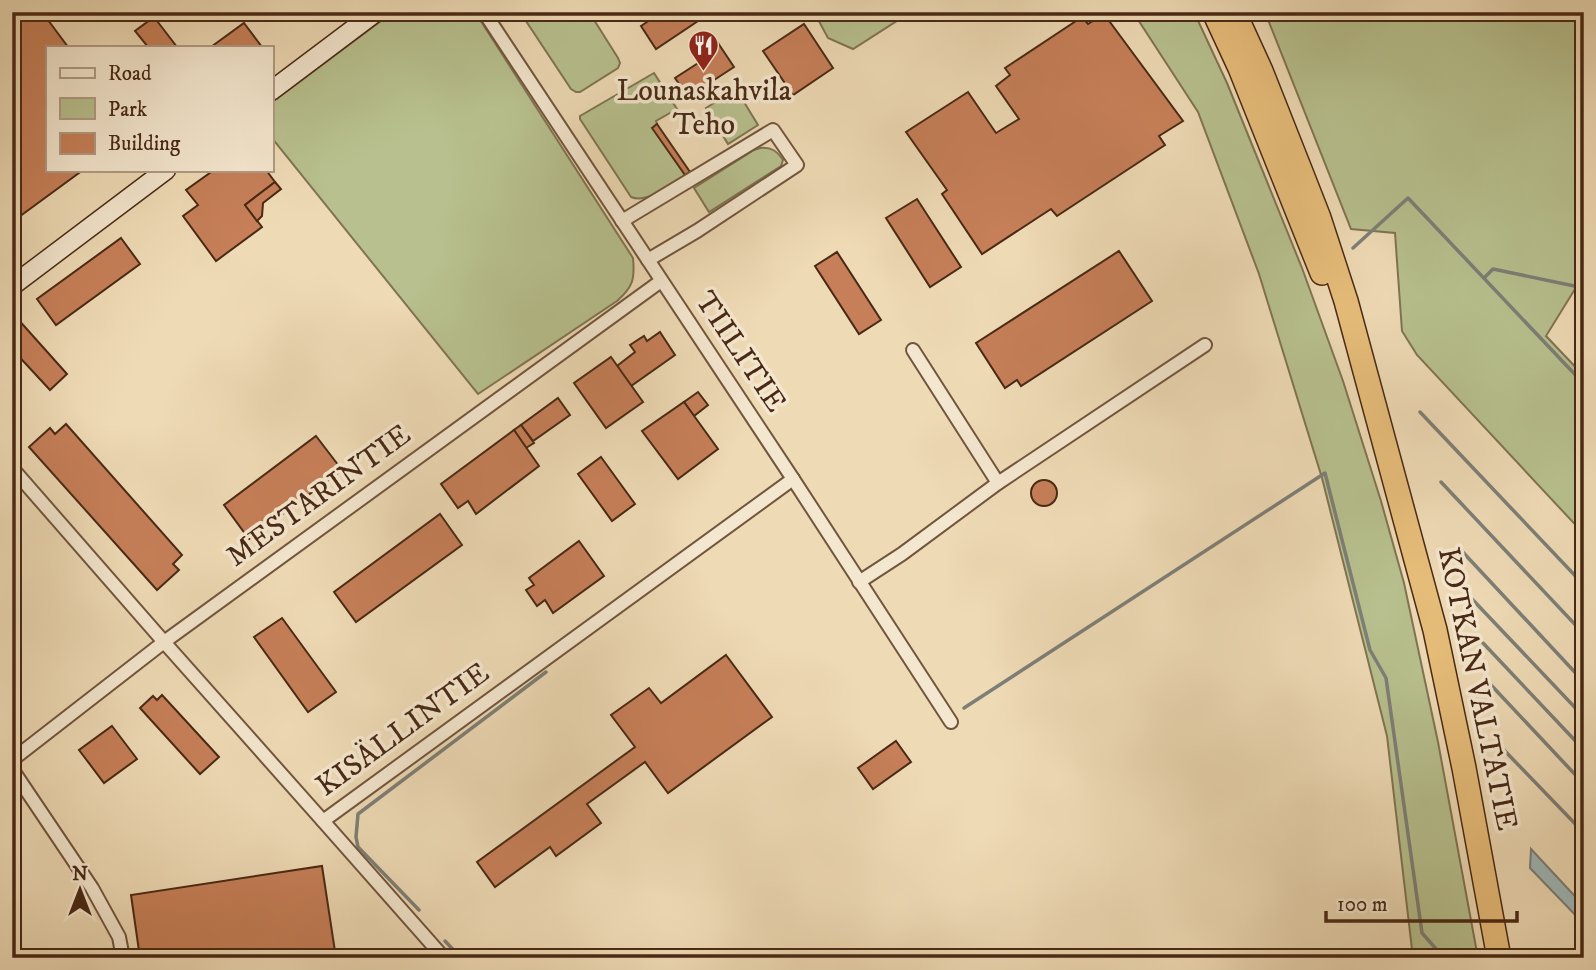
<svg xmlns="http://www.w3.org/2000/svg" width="1596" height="970" viewBox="0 0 1596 970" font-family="'IM FELL DW Pica',serif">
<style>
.green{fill:#b7c08e;stroke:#807452;stroke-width:2}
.water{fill:#9fb8b9;stroke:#7d7f77;stroke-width:2}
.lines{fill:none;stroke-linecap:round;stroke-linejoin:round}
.stream{stroke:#7d7f77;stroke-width:3.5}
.building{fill:#c67f58;stroke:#492915;stroke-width:2}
.street-casing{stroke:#72553d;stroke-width:16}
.secondary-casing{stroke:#492915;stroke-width:21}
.highway-casing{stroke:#492915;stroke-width:26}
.street{stroke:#f4e7cf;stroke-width:12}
.secondary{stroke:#f4e7cf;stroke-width:18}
.highway{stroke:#e7bd7a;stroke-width:23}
.labels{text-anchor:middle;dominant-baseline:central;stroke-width:7;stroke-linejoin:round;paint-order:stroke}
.poi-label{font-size:30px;fill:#492915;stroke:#f4e7cf}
.street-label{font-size:30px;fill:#492915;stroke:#f4e7cf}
</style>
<rect width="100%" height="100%" fill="#eedab5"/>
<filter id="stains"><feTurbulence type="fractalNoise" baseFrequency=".00286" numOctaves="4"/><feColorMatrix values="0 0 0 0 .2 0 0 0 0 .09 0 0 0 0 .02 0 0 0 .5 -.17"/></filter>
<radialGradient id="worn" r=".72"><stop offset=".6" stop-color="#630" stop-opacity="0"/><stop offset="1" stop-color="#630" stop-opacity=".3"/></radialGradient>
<g class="green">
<path d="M393,12H475L633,258C635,279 633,287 617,301L478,394L271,137V103Z"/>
<path d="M520,12H589L618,58L620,63L618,68L580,92H576L571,89Z"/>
<path d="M814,12H917L897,21L853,49L828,38Z"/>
<path d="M1133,12H1194L1227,83L1302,268L1343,381L1381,501L1404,583L1438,742L1478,958H1413L1387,736L1322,478L1259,274L1198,112Z"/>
<path d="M1265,12H1584V290L1575,289L1546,336L1584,376V534L1417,355L1402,331L1395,233L1351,229Z"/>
<path d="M654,73L677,109L656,121L657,124L653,128L685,175C670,184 648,204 631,197L580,119V116Z"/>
<path d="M736,89L758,125L728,144L706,108Z"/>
<path d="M760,148C772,147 777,151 783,160L781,166L709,212L694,188L754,150Z"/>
</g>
<path class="water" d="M1531,849L1584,906V924L1530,868Z"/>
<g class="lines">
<g class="stream">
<path d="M1353,248L1408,198L1584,384"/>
<path d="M1484,278L1493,269L1584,288"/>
<path d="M1420,412L1584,585"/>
<path d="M1441,482L1584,634"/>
<path d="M1459,548L1584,682"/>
<path d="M1472,599L1584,717"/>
<path d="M1483,643L1584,750"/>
<path d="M1491,685L1584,784"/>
<path d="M964,708L1325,473L1370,650L1386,678L1422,933L1444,958"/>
<path d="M1503,749L1584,833"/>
<path d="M419,910L358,847L356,837L358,814L546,672"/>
<path d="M445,941L461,958"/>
</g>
</g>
<g class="building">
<path d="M12,12H42L68,47H47V170H83L12,222Z"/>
<path d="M662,12H696L701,19L656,49L641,26Z"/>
<path d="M1104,14L1183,121L1159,136L1165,145L1057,216L1051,209L982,254L942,194L947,190L906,132L968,92L996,133L1019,119L996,86L1010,75L1005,68L1082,17L1088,24Z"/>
<path d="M154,17L177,47H148L135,31Z"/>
<path d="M244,23L262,47H211Z"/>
<path d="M804,24L833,68L793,95L763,51Z"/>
<path d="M718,43L734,67L688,97L675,78L709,56L705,51Z"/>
<path d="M657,124L690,172L685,175L652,128Z"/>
<path d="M214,170H266L275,182L245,205L262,227L216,261L183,216L198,205L186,190Z"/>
<path d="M275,182L281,189L263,203L262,216L257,221L245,205Z"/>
<path d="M917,199L961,267L930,287L886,218Z"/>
<path d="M121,238L140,264L56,325L37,299Z"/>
<path d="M1119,251L1152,301L1021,386L1017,380L1005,388L976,343Z"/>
<path d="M837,252L881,320L859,334L815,266Z"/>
<path d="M16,317L67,374L50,390L12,349V320Z"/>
<path d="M660,332L675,355L631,386L617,366L635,352L630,345L644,336L647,341Z"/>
<path d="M611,357L643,402L606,428L574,383Z"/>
<path d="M698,392L708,405L694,416L684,402Z"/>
<path d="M558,398L570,415L533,441L521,425Z"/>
<path d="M684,402L718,449L678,479L642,431Z"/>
<path d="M66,424L182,555L173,564L179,570L157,590L29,447L50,428L55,434Z"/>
<path d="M521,425L534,443L526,448L514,430Z"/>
<path d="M514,430L539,466L476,514L468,501L458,508L441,484Z"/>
<path d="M316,436L342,470L249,539L224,505Z"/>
<path d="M601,457L635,504L612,521L578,474Z"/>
<circle cx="1044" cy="493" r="13"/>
<path d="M440,514L462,545L356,622L334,592Z"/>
<path d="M579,541L604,576L553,613L545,600L537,606L526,590L534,585L529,578Z"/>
<path d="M282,618L336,692L308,712L254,637Z"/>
<path d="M726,655L772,717L668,793L645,762L587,804L601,823L556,856L550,847L495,887L477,862L635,747L611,715L649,688L661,703Z"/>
<path d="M162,695L219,757L200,774L140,708L153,696L157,700Z"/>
<path d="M112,726L137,759L104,783L79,750Z"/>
<path d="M896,741L911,762L873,789L858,768Z"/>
<path d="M322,866L336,958H140L131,895Z"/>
</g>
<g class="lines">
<defs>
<g id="street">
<path d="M484,12L793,479L951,722"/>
<path d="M622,221L773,130L797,165L697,231L648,260"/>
<path d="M913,350L998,483"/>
<path d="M12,468L164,642L323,821L793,479"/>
<path d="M859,582L902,554L998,483L1205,345"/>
<path d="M12,760L164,642L661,281"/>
<path d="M12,769L92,888L119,937L123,958"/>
<path d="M323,821L444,958"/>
</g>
<g id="secondary">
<path d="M271,91L376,12"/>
<path d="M12,286L166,170"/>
</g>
<g id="highway">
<path d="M1214,12L1240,68L1322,273"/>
<path d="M1234,12L1261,71L1301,172L1319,218L1346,301L1435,630L1464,768L1499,958"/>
</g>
</defs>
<use href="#street" class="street-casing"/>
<use href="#secondary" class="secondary-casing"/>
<use href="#highway" class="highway-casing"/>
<use href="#street" class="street"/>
<use href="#secondary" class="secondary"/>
<use href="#highway" class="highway"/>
</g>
<defs>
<symbol id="restaurant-pin" viewBox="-11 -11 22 30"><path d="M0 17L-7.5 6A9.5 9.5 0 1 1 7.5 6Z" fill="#8f2418" stroke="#f4e7cf"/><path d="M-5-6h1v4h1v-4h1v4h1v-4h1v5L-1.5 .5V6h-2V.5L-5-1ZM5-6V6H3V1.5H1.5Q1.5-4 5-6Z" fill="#fff"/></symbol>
</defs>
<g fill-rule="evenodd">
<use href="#restaurant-pin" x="686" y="28" width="35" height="47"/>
</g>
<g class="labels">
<g class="poi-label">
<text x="704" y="91">Lounaskahvila<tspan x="704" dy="34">Teho</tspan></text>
</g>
<g class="street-label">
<text transform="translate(740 352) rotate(56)">TIILITIE</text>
<text transform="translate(319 496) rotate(-36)">MESTARINTIE</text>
<text transform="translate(1477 689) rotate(78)">KOTKAN VALTATIE</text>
<text transform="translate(403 730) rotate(-36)">KISÄLLINTIE</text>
</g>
</g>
<rect width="1596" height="970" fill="none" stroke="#eedab5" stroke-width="42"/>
<rect x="14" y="14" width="1568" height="942" fill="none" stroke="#492915" stroke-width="3.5"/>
<rect x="21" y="21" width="1554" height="928" fill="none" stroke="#492915" stroke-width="2"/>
<rect x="46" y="46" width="228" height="126" fill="#f4e7cf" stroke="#b09b85" stroke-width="2"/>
<rect x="60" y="68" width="35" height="10" fill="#f4e7cf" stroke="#b09b85" stroke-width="2"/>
<text x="108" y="80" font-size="21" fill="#492915">Road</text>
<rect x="60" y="98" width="35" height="21" fill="#b7c08e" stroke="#b09b85" stroke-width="2"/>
<text x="108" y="116" font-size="21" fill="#492915">Park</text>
<rect x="60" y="133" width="35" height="21" fill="#c67f58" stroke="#b09b85" stroke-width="2"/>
<text x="108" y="150" font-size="21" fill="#492915">Building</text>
<g transform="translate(80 890)" stroke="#f4e7cf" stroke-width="5" paint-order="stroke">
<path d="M0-5L12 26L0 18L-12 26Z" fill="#492915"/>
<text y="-10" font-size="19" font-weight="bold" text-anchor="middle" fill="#492915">N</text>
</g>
<path d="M1326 911v10h191v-10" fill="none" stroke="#492915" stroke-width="3.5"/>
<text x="1337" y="911" font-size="21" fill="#492915" stroke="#f4e7cf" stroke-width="5" paint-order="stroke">100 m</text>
<rect width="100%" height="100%" filter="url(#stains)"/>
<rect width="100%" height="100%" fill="url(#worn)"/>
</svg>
